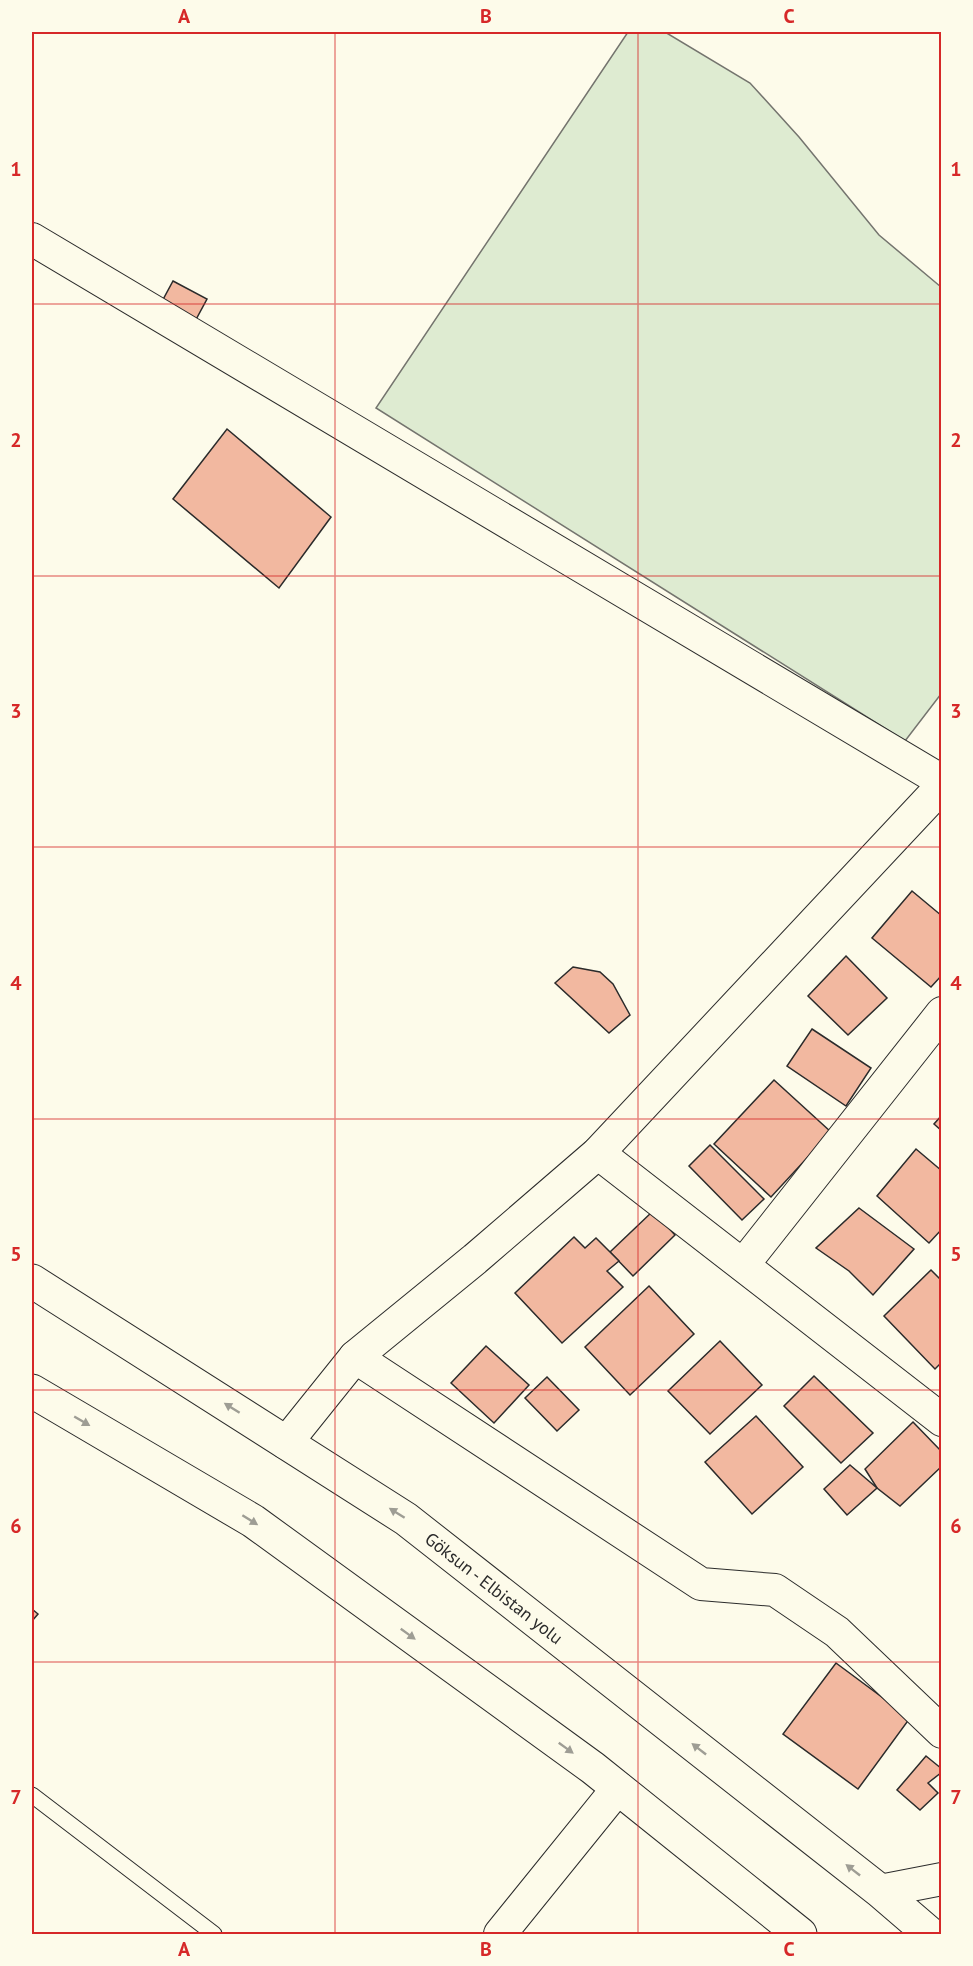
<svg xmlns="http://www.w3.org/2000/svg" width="973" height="1966" viewBox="0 0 973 1966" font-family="'PT Sans',sans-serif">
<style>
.green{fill:#deebd1;stroke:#74746e;stroke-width:1.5}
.building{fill:#f2b8a0;stroke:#2b2b2b;stroke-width:1.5}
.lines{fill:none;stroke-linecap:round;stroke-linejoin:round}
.service-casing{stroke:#2b2b2b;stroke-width:17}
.minor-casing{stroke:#2b2b2b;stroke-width:34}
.trunk-casing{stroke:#2b2b2b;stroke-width:35}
.service{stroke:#fdfbea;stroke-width:15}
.minor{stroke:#fdfbea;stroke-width:32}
.trunk{stroke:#fdfbea;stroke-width:33}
.oneway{fill:#9e9d94}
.grid{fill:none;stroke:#d62828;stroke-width:1.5;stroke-opacity:0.55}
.labels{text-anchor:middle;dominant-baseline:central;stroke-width:4.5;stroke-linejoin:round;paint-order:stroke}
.street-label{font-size:18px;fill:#2b2b2b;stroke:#fdfbea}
.neatline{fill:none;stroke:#d62828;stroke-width:2}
.grid-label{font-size:20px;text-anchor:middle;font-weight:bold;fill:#d62828}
</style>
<rect width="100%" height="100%" fill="#fdfbea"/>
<path class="green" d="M628,32H665L750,83L799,137L879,235L941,287V694L905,741L376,408Z"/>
<g class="building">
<path d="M173,281L207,299L193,325L159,307Z"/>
<path d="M227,429L331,517L279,588L173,499Z"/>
<path d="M912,891L942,916V975L931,987L872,938Z"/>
<path d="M846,956L887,998L848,1035L808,996Z"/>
<path d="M573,967L600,972L613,984L630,1015L609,1033L555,983Z"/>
<path d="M812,1029L871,1068L846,1106L787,1066Z"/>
<path d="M774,1080L831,1132L771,1197L714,1144Z"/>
<path d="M942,1115V1131L934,1124Z"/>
<path d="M710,1145L764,1199L742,1220L689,1166Z"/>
<path d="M916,1149L942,1171V1229L929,1243L877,1196Z"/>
<path d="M859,1208L914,1249L873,1295L849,1271L816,1248Z"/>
<path d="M653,1211L675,1235L633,1276L610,1252Z"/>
<path d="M574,1237L585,1248L596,1238L619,1261L607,1271L623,1287L562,1343L515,1293Z"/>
<path d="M931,1270L942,1281V1362L935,1369L884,1316Z"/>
<path d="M649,1286L694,1334L630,1395L585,1347Z"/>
<path d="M720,1341L762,1385L710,1434L668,1391Z"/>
<path d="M486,1346L529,1385L494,1423L451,1383Z"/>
<path d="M814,1376L873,1433L841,1463L784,1406Z"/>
<path d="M547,1377L579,1410L557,1431L525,1398Z"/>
<path d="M756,1416L803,1467L752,1514L705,1462Z"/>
<path d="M913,1422L942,1452V1466L900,1506L877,1488L865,1469Z"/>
<path d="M850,1465L877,1488L847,1515L824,1489Z"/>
<path d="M32,1609L38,1614L32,1621Z"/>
<path d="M836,1663L910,1718L858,1789L783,1734Z"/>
<path d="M926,1756L942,1769V1772L928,1783L938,1793L920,1810L897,1790Z"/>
</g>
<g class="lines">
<defs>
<path id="service" d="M32,1795L214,1934"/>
<g id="minor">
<path d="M32,239L942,781"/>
<path d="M598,1153L942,1420"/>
<path d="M743,1265L942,1013"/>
<path d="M355,1357L701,1584L775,1590L837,1632L942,1732"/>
<path d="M286,1443L355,1357L475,1259L598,1153L942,786"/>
<path d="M880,1891L942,1879"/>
<path d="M500,1934L618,1788"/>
</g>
<g id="trunk">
<path d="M32,1281L406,1519L880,1891L930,1934"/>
<path d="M32,1391L253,1521L593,1768L800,1934"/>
</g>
</defs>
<use href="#service" class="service-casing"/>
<use href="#minor" class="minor-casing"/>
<use href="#trunk" class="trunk-casing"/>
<use href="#service" class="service"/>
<use href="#minor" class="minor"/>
<use href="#trunk" class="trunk"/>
</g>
<defs><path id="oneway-solid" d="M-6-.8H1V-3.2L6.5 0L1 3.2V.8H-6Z" transform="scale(1.5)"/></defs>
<g class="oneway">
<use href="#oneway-solid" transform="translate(232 1408) rotate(-148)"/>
<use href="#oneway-solid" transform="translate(82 1421) rotate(30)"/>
<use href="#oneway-solid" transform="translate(397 1513) rotate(-148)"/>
<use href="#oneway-solid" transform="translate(250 1520) rotate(32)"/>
<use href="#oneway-solid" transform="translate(408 1634) rotate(36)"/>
<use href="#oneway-solid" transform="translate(566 1748) rotate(36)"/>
<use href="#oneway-solid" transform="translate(699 1749) rotate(-142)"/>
<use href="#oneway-solid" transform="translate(853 1870) rotate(-142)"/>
</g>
<path class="grid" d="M335,32V1934M638,32V1934M32,304H942M32,576H942M32,847H942M32,1119H942M32,1390H942M32,1662H942"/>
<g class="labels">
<g class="street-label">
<text transform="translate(494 1588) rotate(38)">Göksun - Elbistan yolu</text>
</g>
</g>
<rect width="973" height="1966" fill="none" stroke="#fdfbea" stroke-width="66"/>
<rect x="33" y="33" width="907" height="1900" class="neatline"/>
<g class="grid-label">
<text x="184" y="23">A</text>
<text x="486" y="23">B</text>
<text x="789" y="23">C</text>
<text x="16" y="176">1</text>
<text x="956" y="176">1</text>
<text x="16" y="447">2</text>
<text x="956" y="447">2</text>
<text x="16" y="718">3</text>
<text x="956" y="718">3</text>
<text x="16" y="990">4</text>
<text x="956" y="990">4</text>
<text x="16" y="1261">5</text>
<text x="956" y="1261">5</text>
<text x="16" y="1533">6</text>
<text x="956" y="1533">6</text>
<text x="16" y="1804">7</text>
<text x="956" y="1804">7</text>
<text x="184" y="1956">A</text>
<text x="486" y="1956">B</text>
<text x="789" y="1956">C</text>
</g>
</svg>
